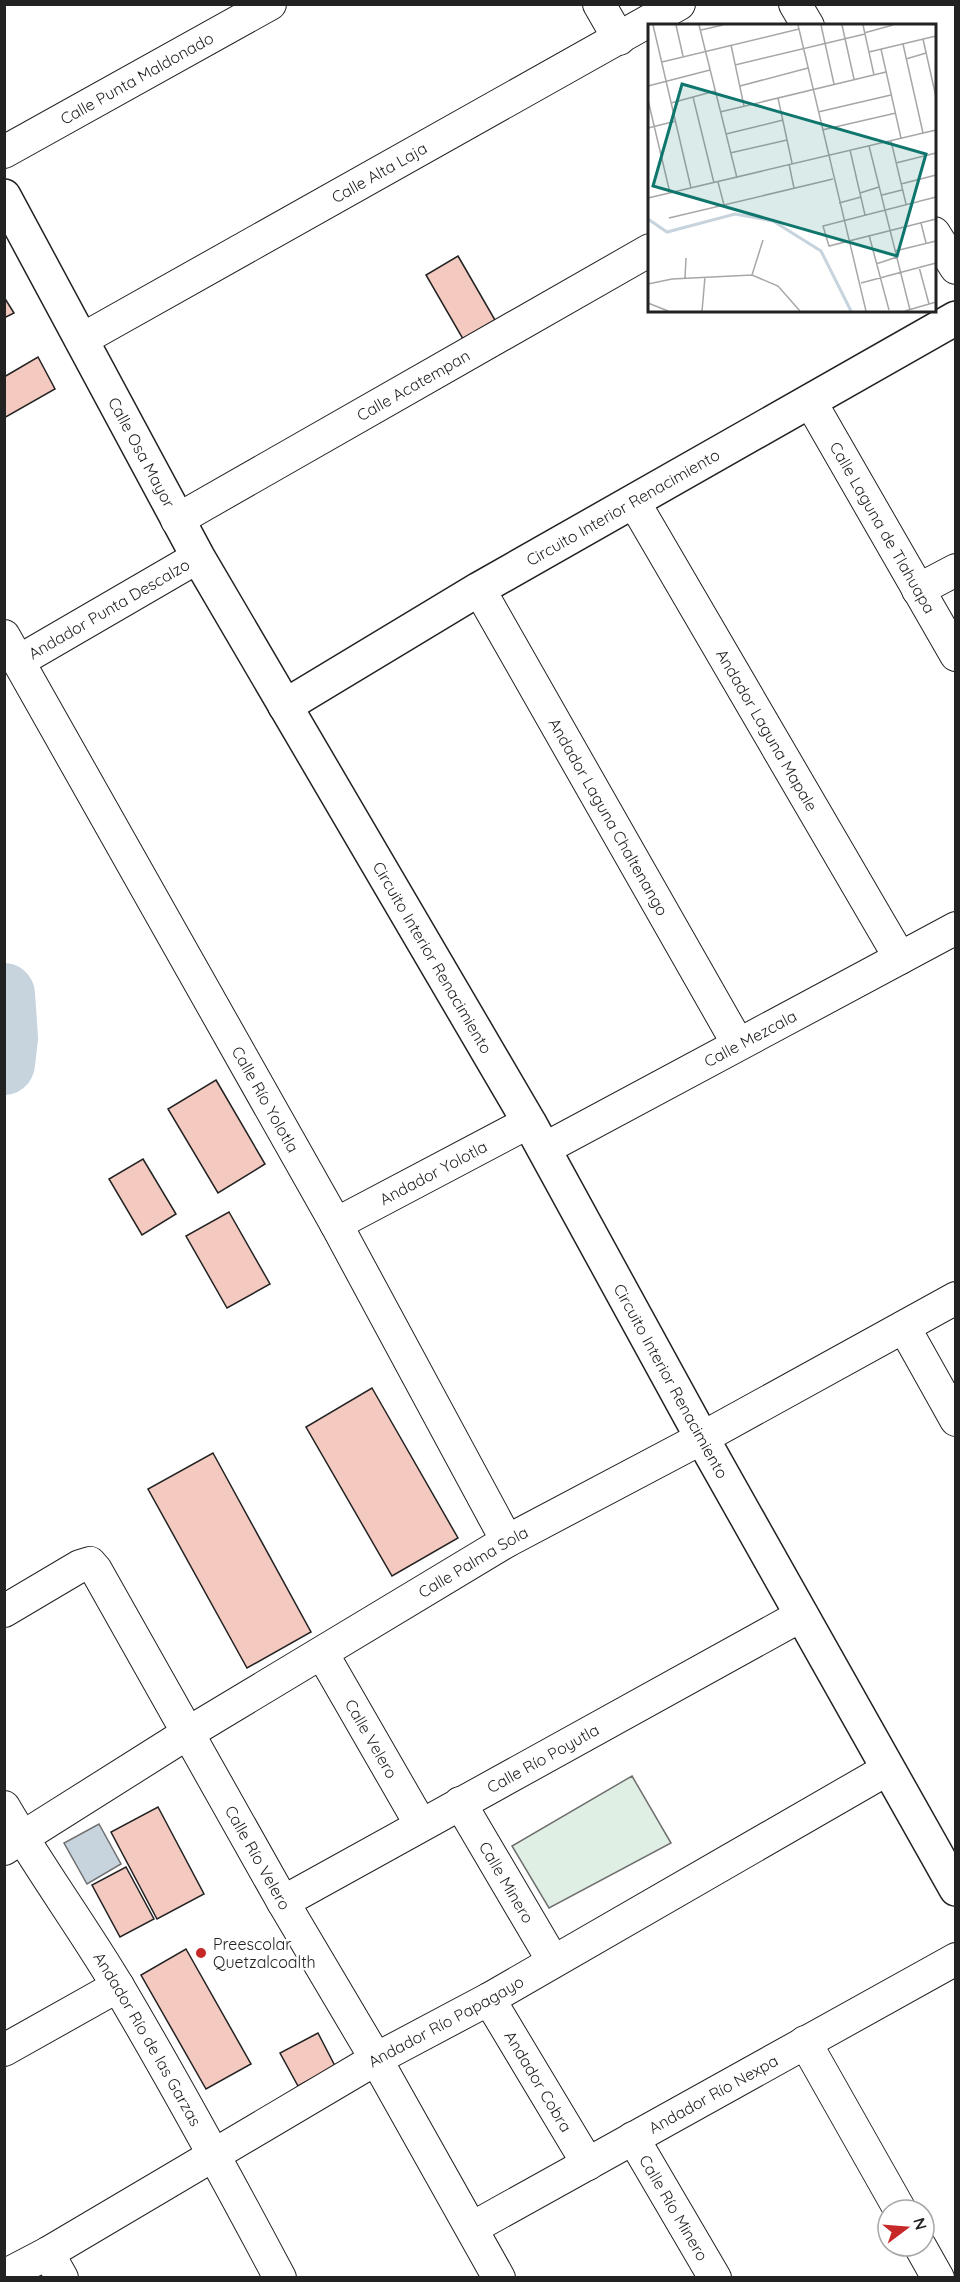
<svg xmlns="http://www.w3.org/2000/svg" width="960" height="2282" viewBox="0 0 960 2282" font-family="Quicksand,sans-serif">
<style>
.green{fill:#e0efe3;stroke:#6f6f6f;stroke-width:1.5}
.water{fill:#c7d3dd;stroke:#6f6f6f;stroke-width:1.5}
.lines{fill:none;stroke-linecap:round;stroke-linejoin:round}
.river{stroke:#c7d3dd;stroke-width:62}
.building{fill:#f3c9c0;stroke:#222;stroke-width:1.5}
.street-casing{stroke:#222;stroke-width:34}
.secondary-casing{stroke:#222;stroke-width:36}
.street{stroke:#fff;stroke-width:32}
.secondary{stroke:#fff;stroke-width:33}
.poi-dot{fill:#c62828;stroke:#fff;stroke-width:2}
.labels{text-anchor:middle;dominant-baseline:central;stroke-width:4.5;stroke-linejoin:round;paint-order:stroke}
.street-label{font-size:16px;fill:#222;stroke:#fff}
.poi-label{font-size:16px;fill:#222;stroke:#fff;text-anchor:start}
.inset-river{fill:none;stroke:#c7d3dd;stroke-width:3}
.inset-road{fill:none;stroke:#a7a7a7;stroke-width:1.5}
.view{fill:#0f766e;fill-opacity:0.15;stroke:#0f766e;stroke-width:3}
.inset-edge{fill:none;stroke:#222;stroke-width:3}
</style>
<rect width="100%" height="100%" fill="#fff"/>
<path class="green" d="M632,1776L671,1843L549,1908L512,1846Z"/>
<path class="water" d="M99,1824L121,1864L87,1884L64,1843Z"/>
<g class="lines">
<path class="river" d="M4,994L7,1038L4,1064"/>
</g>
<g class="building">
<path d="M458,256L495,320L463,339L426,275Z"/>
<path d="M4,297L14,313L4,318Z"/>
<path d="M38,357L55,389L4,418V377Z"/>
<path d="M216,1080L265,1164L218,1193L168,1109Z"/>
<path d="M143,1159L176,1214L142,1235L109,1179Z"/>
<path d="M229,1212L270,1284L227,1308L186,1236Z"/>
<path d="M372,1388L458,1538L392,1576L306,1427Z"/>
<path d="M213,1453L311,1632L247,1668L148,1489Z"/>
<path d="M158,1807L204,1894L157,1919L111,1832Z"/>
<path d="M126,1867L154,1919L120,1937L92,1885Z"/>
<path d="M186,1949L251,2064L206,2089L141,1975Z"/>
<path d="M318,2033L335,2066L298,2086L280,2053Z"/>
</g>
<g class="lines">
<defs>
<g id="street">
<path d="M599,4L619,39"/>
<path d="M795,4L808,26"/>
<path id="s1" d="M4,152L270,4"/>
<path d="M934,233L956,268"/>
<path id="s2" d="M81,340L679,4"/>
<path id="s3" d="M810,401L956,655"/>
<path id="s4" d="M634,502L900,958"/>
<path id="s5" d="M177,520L650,250"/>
<path id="s6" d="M479,589L738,1044"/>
<path d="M918,590L956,570"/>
<path id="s7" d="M4,636L336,1224L507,1541"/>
<path id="s8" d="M19,661L198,557"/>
<path id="s9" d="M544,1149L956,928"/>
<path id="s10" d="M336,1224L529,1122"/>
<path d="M904,1327L956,1420"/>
<path id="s11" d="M4,1611L80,1566L90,1563L96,1570L283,1902L376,2059L499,2278"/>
<path id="s12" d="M322,1653L421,1825"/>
<path id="s13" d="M460,1803L553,1961"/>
<path id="s14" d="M4,1807C40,1869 82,1926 119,1988C175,2083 228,2180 280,2278"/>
<path id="s15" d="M4,1849L188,1733L507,1541L702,1438L956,1298"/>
<path id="s16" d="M283,1902L802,1615"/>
<path id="s17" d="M489,1999L588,2164"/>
<path d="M805,2042L900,2210"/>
<path d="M4,2050L118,1986"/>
<path id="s18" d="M633,2138L715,2278"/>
<path id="s19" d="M472,2228L956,1959"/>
<path d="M920,2246L938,2278"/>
<path d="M48,2253L62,2278"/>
<path id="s20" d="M4,2276L48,2253L376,2059L489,1999L888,1769"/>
</g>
<g id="secondary">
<path id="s21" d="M4,196L198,557L529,1122L702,1438L956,1889"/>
<path id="s22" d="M285,706L479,589L956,318"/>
</g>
</defs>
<use href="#street" class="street-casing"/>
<use href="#secondary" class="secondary-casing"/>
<use href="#street" class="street"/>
<use href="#secondary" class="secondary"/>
</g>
<circle class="poi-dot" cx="201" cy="1953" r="6"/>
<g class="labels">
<g class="street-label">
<text stroke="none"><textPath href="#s1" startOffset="152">Calle Punta Maldonado</textPath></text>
<text stroke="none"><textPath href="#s2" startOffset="342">Calle Alta Laja</textPath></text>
<text stroke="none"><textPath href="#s5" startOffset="272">Calle Acatempan</textPath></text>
<text stroke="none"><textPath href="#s21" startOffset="291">Calle Osa Mayor</textPath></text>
<text stroke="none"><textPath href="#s22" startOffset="392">Circuito Interior Renacimiento</textPath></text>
<text stroke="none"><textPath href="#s3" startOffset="146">Calle Laguna de Tlahuapa</textPath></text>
<text stroke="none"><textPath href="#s8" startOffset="104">Andador Punta Descalzo</textPath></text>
<text stroke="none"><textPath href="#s4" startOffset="264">Andador Laguna Mapale</textPath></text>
<text stroke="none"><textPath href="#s6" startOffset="262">Andador Laguna Chaltenango</textPath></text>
<text stroke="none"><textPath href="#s21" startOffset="874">Circuito Interior Renacimiento</textPath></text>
<text stroke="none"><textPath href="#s9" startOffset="234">Calle Mezcala</textPath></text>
<text stroke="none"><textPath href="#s7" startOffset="532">Calle Río Yolotla</textPath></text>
<text stroke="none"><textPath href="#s10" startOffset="110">Andador Yolotla</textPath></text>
<text stroke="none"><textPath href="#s21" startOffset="1360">Circuito Interior Renacimiento</textPath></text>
<text stroke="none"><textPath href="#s15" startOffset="550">Calle Palma Sola</textPath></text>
<text stroke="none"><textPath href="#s12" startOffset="99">Calle Velero</textPath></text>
<text stroke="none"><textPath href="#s16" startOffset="297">Calle Río Poyutla</textPath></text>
<text stroke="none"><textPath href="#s11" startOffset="438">Calle Río Velero</textPath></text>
<text stroke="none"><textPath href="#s13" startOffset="92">Calle Minero</textPath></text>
<text stroke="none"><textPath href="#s20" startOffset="510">Andador Río Papagayo</textPath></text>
<text stroke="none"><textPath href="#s14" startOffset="273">Andador Río de las Garzas</textPath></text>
<text stroke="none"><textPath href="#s17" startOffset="96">Andador Cobra</textPath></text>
<text stroke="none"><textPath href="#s19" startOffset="276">Andador Río Nexpa</textPath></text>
<text stroke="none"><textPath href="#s18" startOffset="81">Calle Río Minero</textPath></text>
</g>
<g class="poi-label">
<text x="213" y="1944">Preescolar<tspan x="213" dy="18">Quetzalcoalth</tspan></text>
</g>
</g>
<g transform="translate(648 24)">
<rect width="288" height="288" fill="#fff"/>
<path class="inset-river" d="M0,195L19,208L87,190L125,197L173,227L203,287"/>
<path class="inset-road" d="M5,1L43,164M28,1L35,32M51,1L89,154M150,1L218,287M173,1L186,60M194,1L206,55M215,1L226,51M53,6L75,1M216,9L245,1M275,15L288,73M255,20L275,109M83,21L96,82M233,25L253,114M221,28L288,12M258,35L278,29M14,38L151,5M87,41L217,10M0,62L62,46M92,62L160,44M45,73L66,159M130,74L144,139M0,76L22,169M23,79L67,67M72,88L238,48M170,88L243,71M0,104L28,97M174,106L248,89M78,110L135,96M243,117L258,180M221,122L262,286M202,126L217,191M82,129L139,116M248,139L288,129M141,140L146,164M70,158L76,181M253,160L288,151M212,169L231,163M234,171L254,166M288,173L175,202L181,222L288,195M0,174L288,106M191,179L213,173M21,194L185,155M273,199L278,219M221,211L241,286M247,227L288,217M228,240L249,233M271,243L281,280M104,251L115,216M37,254L38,234M213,259L288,239M0,260L24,255L104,251L130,262L152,287M0,279L20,287M54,287L57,253M257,287L288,278"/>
<path class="view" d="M34,60L278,130L249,232L5,162Z"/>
<rect width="288" height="288" class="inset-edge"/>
</g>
<rect width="960" height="2282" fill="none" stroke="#222222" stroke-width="12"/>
<g transform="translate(906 2228) rotate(74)"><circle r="28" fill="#ffffff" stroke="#a7a7a7" stroke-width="1.5"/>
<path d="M0-4.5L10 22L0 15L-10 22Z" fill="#c62828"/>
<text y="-9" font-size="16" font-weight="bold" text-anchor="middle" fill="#222222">N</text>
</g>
</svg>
